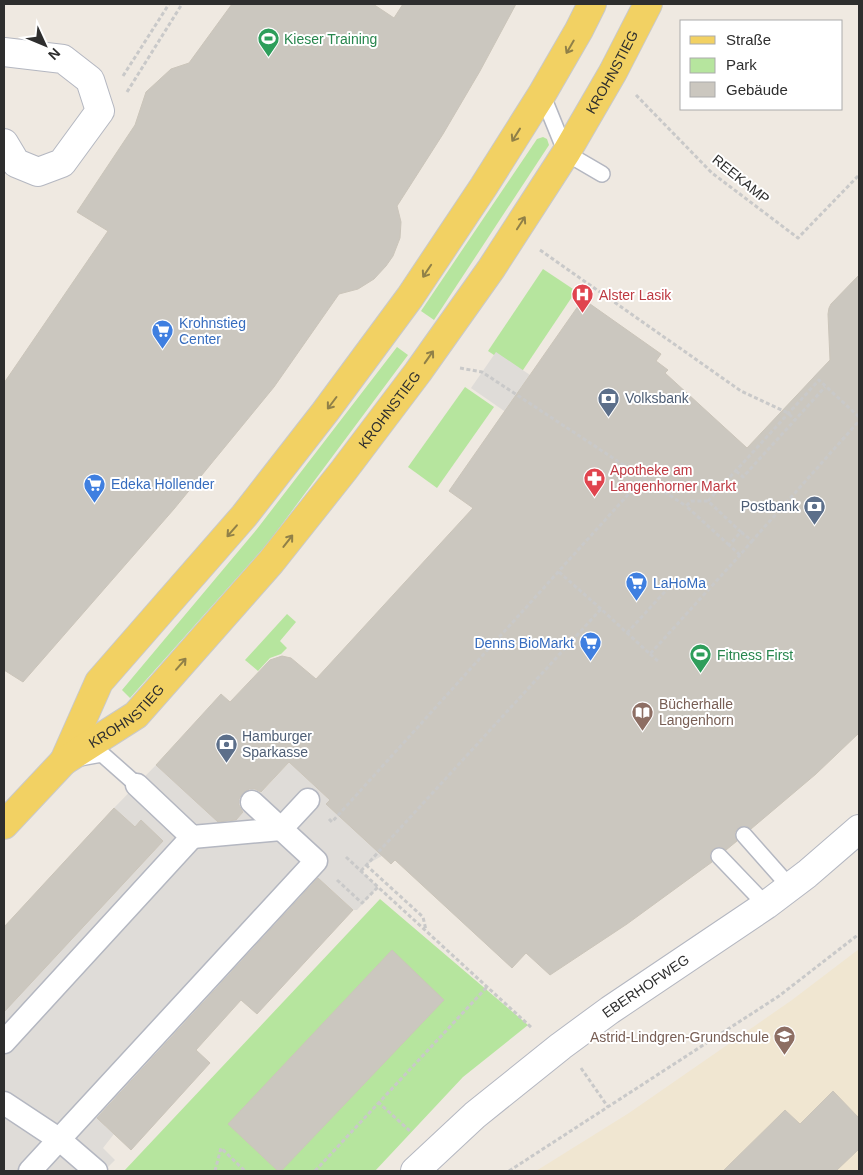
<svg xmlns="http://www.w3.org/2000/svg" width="863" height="1175" viewBox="0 0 863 1175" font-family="Arial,sans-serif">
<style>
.education{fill:#f0e6d1}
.green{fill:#b6e59e}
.plaza{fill:#dfdcd8}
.building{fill:#cbc7bf;stroke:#cbc5ba}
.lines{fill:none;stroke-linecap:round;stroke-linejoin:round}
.service-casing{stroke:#b4b7c1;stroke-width:18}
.pedestrian-casing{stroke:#b4b7c1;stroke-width:25}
.minor-casing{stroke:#b4b7c1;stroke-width:30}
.primary-casing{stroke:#c9c9c9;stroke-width:30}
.path{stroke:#c9c9c9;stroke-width:3;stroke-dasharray:4 2.5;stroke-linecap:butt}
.service{stroke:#fff;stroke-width:15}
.pedestrian{stroke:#fff;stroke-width:22}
.minor{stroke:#fff;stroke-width:28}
.primary{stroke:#f2d163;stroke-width:28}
.oneway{stroke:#908048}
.labels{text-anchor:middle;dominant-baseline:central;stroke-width:4;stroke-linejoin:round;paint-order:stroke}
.leisure-label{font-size:14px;fill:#27864d;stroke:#fff;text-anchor:start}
.street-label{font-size:14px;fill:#2e2e2e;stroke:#fff}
.health-label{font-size:14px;fill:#be3a42;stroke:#fff;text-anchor:start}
.shop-label{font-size:14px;fill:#366cbe;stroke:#fff;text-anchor:start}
.service-label{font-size:14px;fill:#4e5e75;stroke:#fff;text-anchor:start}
.education-label{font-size:14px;fill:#785e54;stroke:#fff;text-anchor:start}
</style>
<rect width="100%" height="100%" fill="#efe9e1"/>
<path class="education" d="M859,949V1171H536L629,1113L792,1000Z"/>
<g class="green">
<path d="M543,137L547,139L549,145L434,320L421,311L537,139Z"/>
<path d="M543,269L576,291L521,373L488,351Z"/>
<path d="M397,347L408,355L268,543L130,698L122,690L257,529Z"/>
<path d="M465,387L494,407L437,488L408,467Z"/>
<path d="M287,614L296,622L280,641L287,648L281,654L270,658L258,671L245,660Z"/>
<path d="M380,899L528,1025L463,1077L375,1171H124Z"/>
</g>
<path class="plaza" d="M496,352L530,375L528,378L606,433L711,495L815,375L830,360L836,369L859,390V441L658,661L387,853L366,865L361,871L378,887L357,910H353L327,886L105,1126L114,1134L103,1148L115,1160L104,1171H4V997L148,840L114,808L156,765L227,830L292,759L300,772L326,796L584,466L471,388Z"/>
<g class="building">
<path d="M232,4H373L394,18L403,4H516L480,71L443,134L397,206L401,222L400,238L393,256L386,266L374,279L358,289L339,294L274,387L174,509L23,682L4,670V383L108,231L77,212L135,125L146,92L171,69L189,63Z"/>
<path d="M859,275V733L816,774L751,829L746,826L738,828L735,832L737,841L726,850L721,847L713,849L710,854L712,862L627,924L550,975L526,953L512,968L395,860L391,864L326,804L330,800L289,762L261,792L255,789H249L242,794L239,799V805L243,812L236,820L218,822L156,765L221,694L230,702L270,660L282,656L291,658L316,679L473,508L449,491L583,299L661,354L656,361L668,370L665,373L747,448L830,360L828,314L829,308L831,304Z"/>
<path d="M114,808L135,827L141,820L163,841L4,1012V927Z"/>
<path d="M318,878L353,910L257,1014L241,1000L196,1050L210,1063L131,1150L97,1118Z"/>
<path d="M392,950L444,1000L281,1171H278L228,1124Z"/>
<path d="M833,1091L859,1118V1149L836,1171H723L785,1110L800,1124Z"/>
</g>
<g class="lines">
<defs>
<g id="service">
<path d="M542,94L566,153L602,174"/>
<path d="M80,758L102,754L137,785"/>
<path d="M744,835L790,887"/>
<path d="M719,856L766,905"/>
</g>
<g id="pedestrian">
<path d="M137,785L192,837L281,829L308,800"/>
<path d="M4,1042L192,837"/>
<path d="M4,1103L60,1140L96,1171"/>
<path d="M30,1171L316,861L252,802"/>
</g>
<g id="minor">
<path d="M4,52L63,59L90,80L100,111L62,163L38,172L16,163L4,143"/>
<path id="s1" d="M415,1171L475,1115L561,1046L610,1010L766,905L807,874L859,829"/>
</g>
<g id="primary">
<path d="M64,761L99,682L244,516L325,412L410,297L484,186L542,94L579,30L592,4"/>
<path id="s2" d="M4,825L64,761L136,715L271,562L344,470L418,372L491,269L566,153L613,72L648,4"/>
</g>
</defs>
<use href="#service" class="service-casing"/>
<use href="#pedestrian" class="pedestrian-casing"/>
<use href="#minor" class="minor-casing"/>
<use href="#primary" class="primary-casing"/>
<g class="path">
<path d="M123,76L169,4"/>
<path d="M127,92L182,4"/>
<path d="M636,95L712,173L798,238L859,175"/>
<path d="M540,250L741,391L788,413L795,420"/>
<path d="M460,368L482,372L686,506"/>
<path d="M736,471L743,477L825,387"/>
<path d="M708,501L819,380L859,417"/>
<path d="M741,532L752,541L859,421"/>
<path d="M729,545L686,506L691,501H708L741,532L729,545L740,555L752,541"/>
<path d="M559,572L601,609"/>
<path d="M627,633L671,585"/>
<path d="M650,654L658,661"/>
<path d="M329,819L332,822L643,478"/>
<path d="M346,857L378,887"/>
<path d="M366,865L423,917L426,930"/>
<path d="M361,871L601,609L650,654L740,555"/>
<path d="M337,880L362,903L378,887L532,1028"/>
<path d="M581,1068L608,1107"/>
<path d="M378,1102L411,1132"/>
<path d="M215,1171L221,1148L245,1171"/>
<path d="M315,1171L487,987"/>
<path d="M509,1171L779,996L859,934"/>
</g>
<use href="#service" class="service"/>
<use href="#pedestrian" class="pedestrian"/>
<use href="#minor" class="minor"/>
<use href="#primary" class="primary"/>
</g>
<defs><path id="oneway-shaft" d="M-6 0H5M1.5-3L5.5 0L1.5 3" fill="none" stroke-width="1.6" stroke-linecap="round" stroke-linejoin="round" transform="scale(1.25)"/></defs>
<g class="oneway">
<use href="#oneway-shaft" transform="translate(570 47) rotate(120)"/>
<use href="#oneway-shaft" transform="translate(516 135) rotate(122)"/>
<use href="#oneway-shaft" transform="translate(521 223) rotate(-57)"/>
<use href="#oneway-shaft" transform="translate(427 271) rotate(124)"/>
<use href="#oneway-shaft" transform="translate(429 357) rotate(-55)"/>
<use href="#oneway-shaft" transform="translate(332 403) rotate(127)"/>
<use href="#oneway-shaft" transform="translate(232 531) rotate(131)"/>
<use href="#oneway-shaft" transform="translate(288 541) rotate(-52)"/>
<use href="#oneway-shaft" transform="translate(181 664) rotate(-49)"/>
</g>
<defs>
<symbol id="stadium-pin" viewBox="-11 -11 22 30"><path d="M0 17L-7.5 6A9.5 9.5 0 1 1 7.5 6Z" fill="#2e9e5b" stroke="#fff"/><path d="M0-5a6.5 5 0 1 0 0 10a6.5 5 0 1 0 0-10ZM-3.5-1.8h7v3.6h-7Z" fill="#fff"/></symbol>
<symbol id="hospital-pin" viewBox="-11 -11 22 30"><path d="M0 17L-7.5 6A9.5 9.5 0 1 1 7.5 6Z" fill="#e0444e" stroke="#fff"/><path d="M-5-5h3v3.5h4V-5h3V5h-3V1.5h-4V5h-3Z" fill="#fff"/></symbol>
<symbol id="supermarket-pin" viewBox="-11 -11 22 30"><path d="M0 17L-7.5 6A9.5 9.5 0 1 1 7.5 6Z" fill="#3f7fe0" stroke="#fff"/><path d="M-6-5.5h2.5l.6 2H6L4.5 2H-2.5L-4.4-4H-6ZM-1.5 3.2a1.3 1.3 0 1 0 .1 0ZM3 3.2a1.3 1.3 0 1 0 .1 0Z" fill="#fff"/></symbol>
<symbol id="bank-pin" viewBox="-11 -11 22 30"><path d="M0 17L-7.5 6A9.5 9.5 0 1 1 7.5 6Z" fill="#5c6f8a" stroke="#fff"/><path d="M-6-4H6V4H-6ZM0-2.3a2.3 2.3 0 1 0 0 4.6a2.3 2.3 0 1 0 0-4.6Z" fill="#fff"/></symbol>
<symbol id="pharmacy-pin" viewBox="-11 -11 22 30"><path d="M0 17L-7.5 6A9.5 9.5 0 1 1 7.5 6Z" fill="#e0444e" stroke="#fff"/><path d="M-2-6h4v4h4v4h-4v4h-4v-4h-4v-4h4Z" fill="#fff"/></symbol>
<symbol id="library-pin" viewBox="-11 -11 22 30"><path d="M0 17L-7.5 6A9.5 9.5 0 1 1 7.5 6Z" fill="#8d6e63" stroke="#fff"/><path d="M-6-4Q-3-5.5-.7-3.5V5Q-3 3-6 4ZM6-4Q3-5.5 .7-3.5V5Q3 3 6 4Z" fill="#fff"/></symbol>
<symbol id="school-pin" viewBox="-11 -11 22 30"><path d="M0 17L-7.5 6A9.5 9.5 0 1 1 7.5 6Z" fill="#8d6e63" stroke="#fff"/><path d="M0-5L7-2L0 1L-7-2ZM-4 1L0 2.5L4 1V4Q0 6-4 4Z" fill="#fff"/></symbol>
</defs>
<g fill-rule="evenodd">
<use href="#stadium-pin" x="256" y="26" width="25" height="34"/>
<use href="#hospital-pin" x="570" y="282" width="25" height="34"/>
<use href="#supermarket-pin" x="150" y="318" width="25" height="34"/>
<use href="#bank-pin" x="596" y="386" width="25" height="34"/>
<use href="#pharmacy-pin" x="582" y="466" width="25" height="34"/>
<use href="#supermarket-pin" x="82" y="472" width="25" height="34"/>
<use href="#bank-pin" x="802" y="494" width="25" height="34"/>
<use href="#supermarket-pin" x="624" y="570" width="25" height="34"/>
<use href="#supermarket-pin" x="578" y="630" width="25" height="34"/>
<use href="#stadium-pin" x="688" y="642" width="25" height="34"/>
<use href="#library-pin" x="630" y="700" width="25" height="34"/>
<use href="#bank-pin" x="214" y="732" width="25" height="34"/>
<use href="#school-pin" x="772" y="1024" width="25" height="34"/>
</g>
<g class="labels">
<g class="leisure-label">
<text x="284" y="39">Kieser Training</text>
<text x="717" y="655">Fitness First</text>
</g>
<g class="street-label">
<text stroke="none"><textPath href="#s2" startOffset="975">KROHNSTIEG</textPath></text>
<text transform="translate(741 179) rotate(39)">REEKAMP</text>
<text stroke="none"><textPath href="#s2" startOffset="570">KROHNSTIEG</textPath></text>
<text stroke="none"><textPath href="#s2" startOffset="165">KROHNSTIEG</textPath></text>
<text stroke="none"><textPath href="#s1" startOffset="296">EBERHOFWEG</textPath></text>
</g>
<g class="health-label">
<text x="599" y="295">Alster Lasik</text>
<text x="610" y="470">Apotheke am<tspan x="610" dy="16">Langenhorner Markt</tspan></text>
</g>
<g class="shop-label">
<text x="179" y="323">Krohnstieg<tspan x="179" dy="16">Center</tspan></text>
<text x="111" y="484">Edeka Hollender</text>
<text x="653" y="583">LaHoMa</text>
<text x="574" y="643" text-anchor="end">Denns BioMarkt</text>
</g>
<g class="service-label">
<text x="625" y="398">Volksbank</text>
<text x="799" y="506" text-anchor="end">Postbank</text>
<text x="242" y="736">Hamburger<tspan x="242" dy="16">Sparkasse</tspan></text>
</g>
<g class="education-label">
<text x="659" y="704">Bücherhalle<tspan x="659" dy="16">Langenhorn</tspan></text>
<text x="769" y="1037" text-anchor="end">Astrid-Lindgren-Grundschule</text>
</g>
</g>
<rect width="863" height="1175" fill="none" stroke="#2e2e2e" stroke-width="10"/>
<rect x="680" y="20" width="162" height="90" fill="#ffffff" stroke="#ababab"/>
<rect x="690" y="36" width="25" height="8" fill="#f2d163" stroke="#ababab"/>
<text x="726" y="45" font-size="15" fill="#2e2e2e">Straße</text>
<rect x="690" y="58" width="25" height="15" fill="#b6e59e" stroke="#ababab"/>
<text x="726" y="70" font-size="15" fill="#2e2e2e">Park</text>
<rect x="690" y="82" width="25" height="15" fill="#cbc7bf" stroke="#ababab"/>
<text x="726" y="95" font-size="15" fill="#2e2e2e">Gebäude</text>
<g transform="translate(45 45) rotate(134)" stroke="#ffffff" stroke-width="4" paint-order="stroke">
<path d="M0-4L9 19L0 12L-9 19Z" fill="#2e2e2e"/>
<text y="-8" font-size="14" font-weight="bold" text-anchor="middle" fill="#2e2e2e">N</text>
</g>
</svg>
